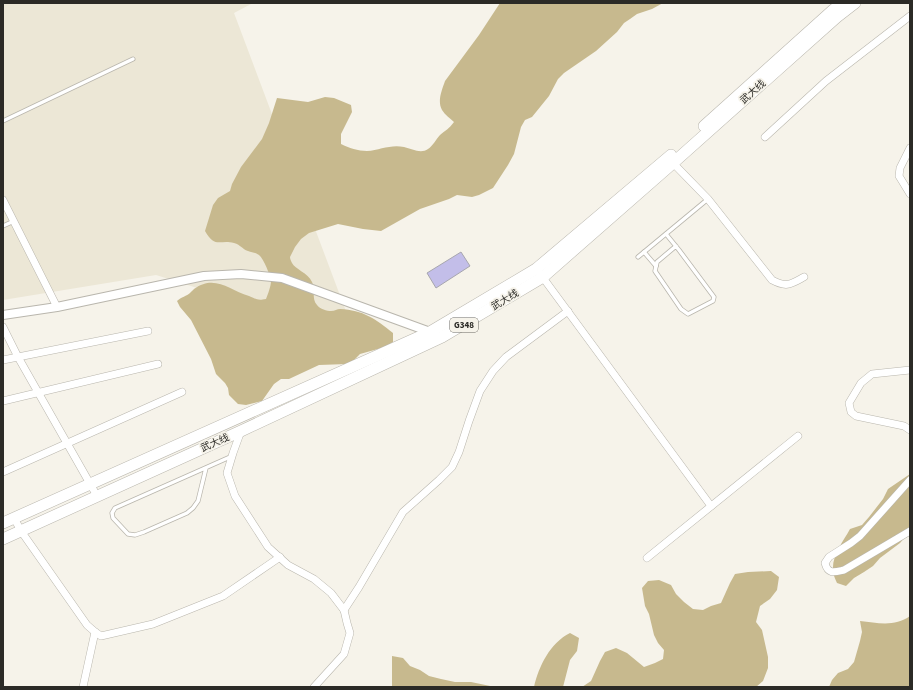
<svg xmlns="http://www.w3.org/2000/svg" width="913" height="690" viewBox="0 0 913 690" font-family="'Source Sans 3','Noto Sans SC',sans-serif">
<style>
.built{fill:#ece7d6}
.forest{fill:#c7b98e}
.building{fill:#c3bee9;stroke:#a7a6ae}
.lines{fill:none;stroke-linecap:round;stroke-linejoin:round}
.service-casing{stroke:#b9b6ad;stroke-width:5}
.minor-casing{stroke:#b9b6ad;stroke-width:8}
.tertiary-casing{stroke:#b9b6ad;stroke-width:10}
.trunk-casing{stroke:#b9b6ad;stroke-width:12}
.service{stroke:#fff;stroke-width:3.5}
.minor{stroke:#fff;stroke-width:7}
.tertiary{stroke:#fff;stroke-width:8}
.trunk{stroke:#fff;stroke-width:11}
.labels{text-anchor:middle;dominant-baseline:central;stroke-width:3.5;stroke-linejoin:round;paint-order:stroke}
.shield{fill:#f6f3ea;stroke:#686661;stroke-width:1}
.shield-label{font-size:9px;font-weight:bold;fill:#2b2a26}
.street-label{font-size:10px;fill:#2b2a26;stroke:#f6f3ea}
</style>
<rect width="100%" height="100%" fill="#f6f3ea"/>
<path class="built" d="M3,3H253L234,13L356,338L156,275L3,300Z"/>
<g class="forest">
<path d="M500,3H663L652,9L637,14L630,19L624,23L617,32L596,51L564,73L558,79L549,96L532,117L525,120L521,127L514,154L508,165L493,188L479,195L472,197L457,195L449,199L420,209L381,231L363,229L338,224L309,233L301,239L295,247L290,257C290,259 291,261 292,263C295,269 308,273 312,282C316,290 311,298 317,305C320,309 327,311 331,311C335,311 337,309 340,309C363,310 376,319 393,333V342L385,347L360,354L354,360L347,364L319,365L289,379H281L274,384L262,401L246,405L238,404L229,395L228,388L225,383L216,374L211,359L191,320L180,307L177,301C181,297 187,296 190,293C191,292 193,290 194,289C215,274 229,290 249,296C257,299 257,301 266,299C268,294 271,286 271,281C270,275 264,259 259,255C255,252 252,253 248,251C242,249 241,245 234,243C220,239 215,249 205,231L213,205L218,198L230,191L232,184L241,167L262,139L269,123L277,98L308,102L325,97L334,98L351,105L352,112L341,134V144C349,148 358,151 367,151C380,150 391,144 404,147C412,149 421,154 428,149C433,146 436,139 440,135C446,130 449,129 454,122C450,118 445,115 442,110C437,101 442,90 445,81L479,35Z"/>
<path d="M910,474V534L907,535L900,543L880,558L873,566L864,572L854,578L846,586L837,583C835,579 833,574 833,570C832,555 843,542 850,529L862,525L869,517L883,499L888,489Z"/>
<path d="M771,571L779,577L777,590L770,599L760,606L756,622L762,630L768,657V668L763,681L756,687H582L591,681L600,661L605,652L616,648L627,653L644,667L655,663L663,659L664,650L658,643L654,635L649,614L645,606L642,588L648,581L659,580L671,585L676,594L684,602L693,609L703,610L711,606L721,603L730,583L735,574L748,572Z"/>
<path d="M910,616V687H829L832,680L838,673L848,669L854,662L860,641L862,632L860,621C878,623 895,627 910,616Z"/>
<path d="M570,633L579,638L577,651L570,660L563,687H534C539,666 550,643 570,633Z"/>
<path d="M392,656L403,658L410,666L420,670L429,676L441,679L455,682H471L495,687H392Z"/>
</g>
<path class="building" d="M461,252L470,266L436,288L427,273Z"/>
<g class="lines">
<defs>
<g id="service">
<path d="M3,121L133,59"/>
<path d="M3,226L14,221"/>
<path d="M666,234L679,250L714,297L713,301L688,314L681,309L655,271L657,262L676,246"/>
<path d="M644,252L656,266"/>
<path d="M638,257L708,199"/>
<path d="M206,468L198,501L193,508L187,513L144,532L135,535L128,534L113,518L112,513L115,508L230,457"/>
</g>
<g id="minor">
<path d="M765,137L826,81L910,16"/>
<path d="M910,148L900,168L899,176L910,194"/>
<path d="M671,161L708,199L772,280C787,288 791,284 804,277"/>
<path d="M3,200L57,307"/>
<path d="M541,275L711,506"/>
<path d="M3,327L18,357L97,496"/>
<path d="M3,360L148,331"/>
<path d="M910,370L872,374L861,383L849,403L851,412L856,416L904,426L910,430"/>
<path d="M3,401L158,364"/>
<path d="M241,431L233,453L227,473L235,496L268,547L288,565L314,579L331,593L344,610L347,623L350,633L344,654L314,687"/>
<path d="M3,472L182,392"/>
<path d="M910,480L860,536L851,543L829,557L825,563C828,575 835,572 844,570L910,531"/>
<path d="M14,518L21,531L87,625L95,632L101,636L153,624L223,596L280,557"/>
<path d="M647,558L798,436"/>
<path d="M344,610L359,587L403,512L439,480L452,467L459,452L469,421L480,391L493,371L506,357L568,311"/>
<path d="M83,687L95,632"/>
</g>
<path id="tertiary" d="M3,315L57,307L204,276L241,274L282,278L433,333"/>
<g id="trunk">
<path d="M704,126L833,10L842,3"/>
<path d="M3,523L430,332L536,269L671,155"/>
<path d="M3,539L241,431L442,337L543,277L673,163L837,17L855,3"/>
</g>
</defs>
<use href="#service" class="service-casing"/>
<use href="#minor" class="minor-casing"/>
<use href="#tertiary" class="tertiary-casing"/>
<use href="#trunk" class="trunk-casing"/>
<use href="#service" class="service"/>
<use href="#minor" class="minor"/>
<use href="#tertiary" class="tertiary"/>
<use href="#trunk" class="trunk"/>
</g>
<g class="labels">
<rect class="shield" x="450" y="318" width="28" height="14" rx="3"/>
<g class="shield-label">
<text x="464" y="325">G348</text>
</g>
<g class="street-label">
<text transform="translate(753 92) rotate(-42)">武大线</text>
<text transform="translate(505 300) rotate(-31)">武大线</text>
<text transform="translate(215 443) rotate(-24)">武大线</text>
</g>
</g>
<rect width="913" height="690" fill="none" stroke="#2b2a26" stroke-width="8"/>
</svg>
